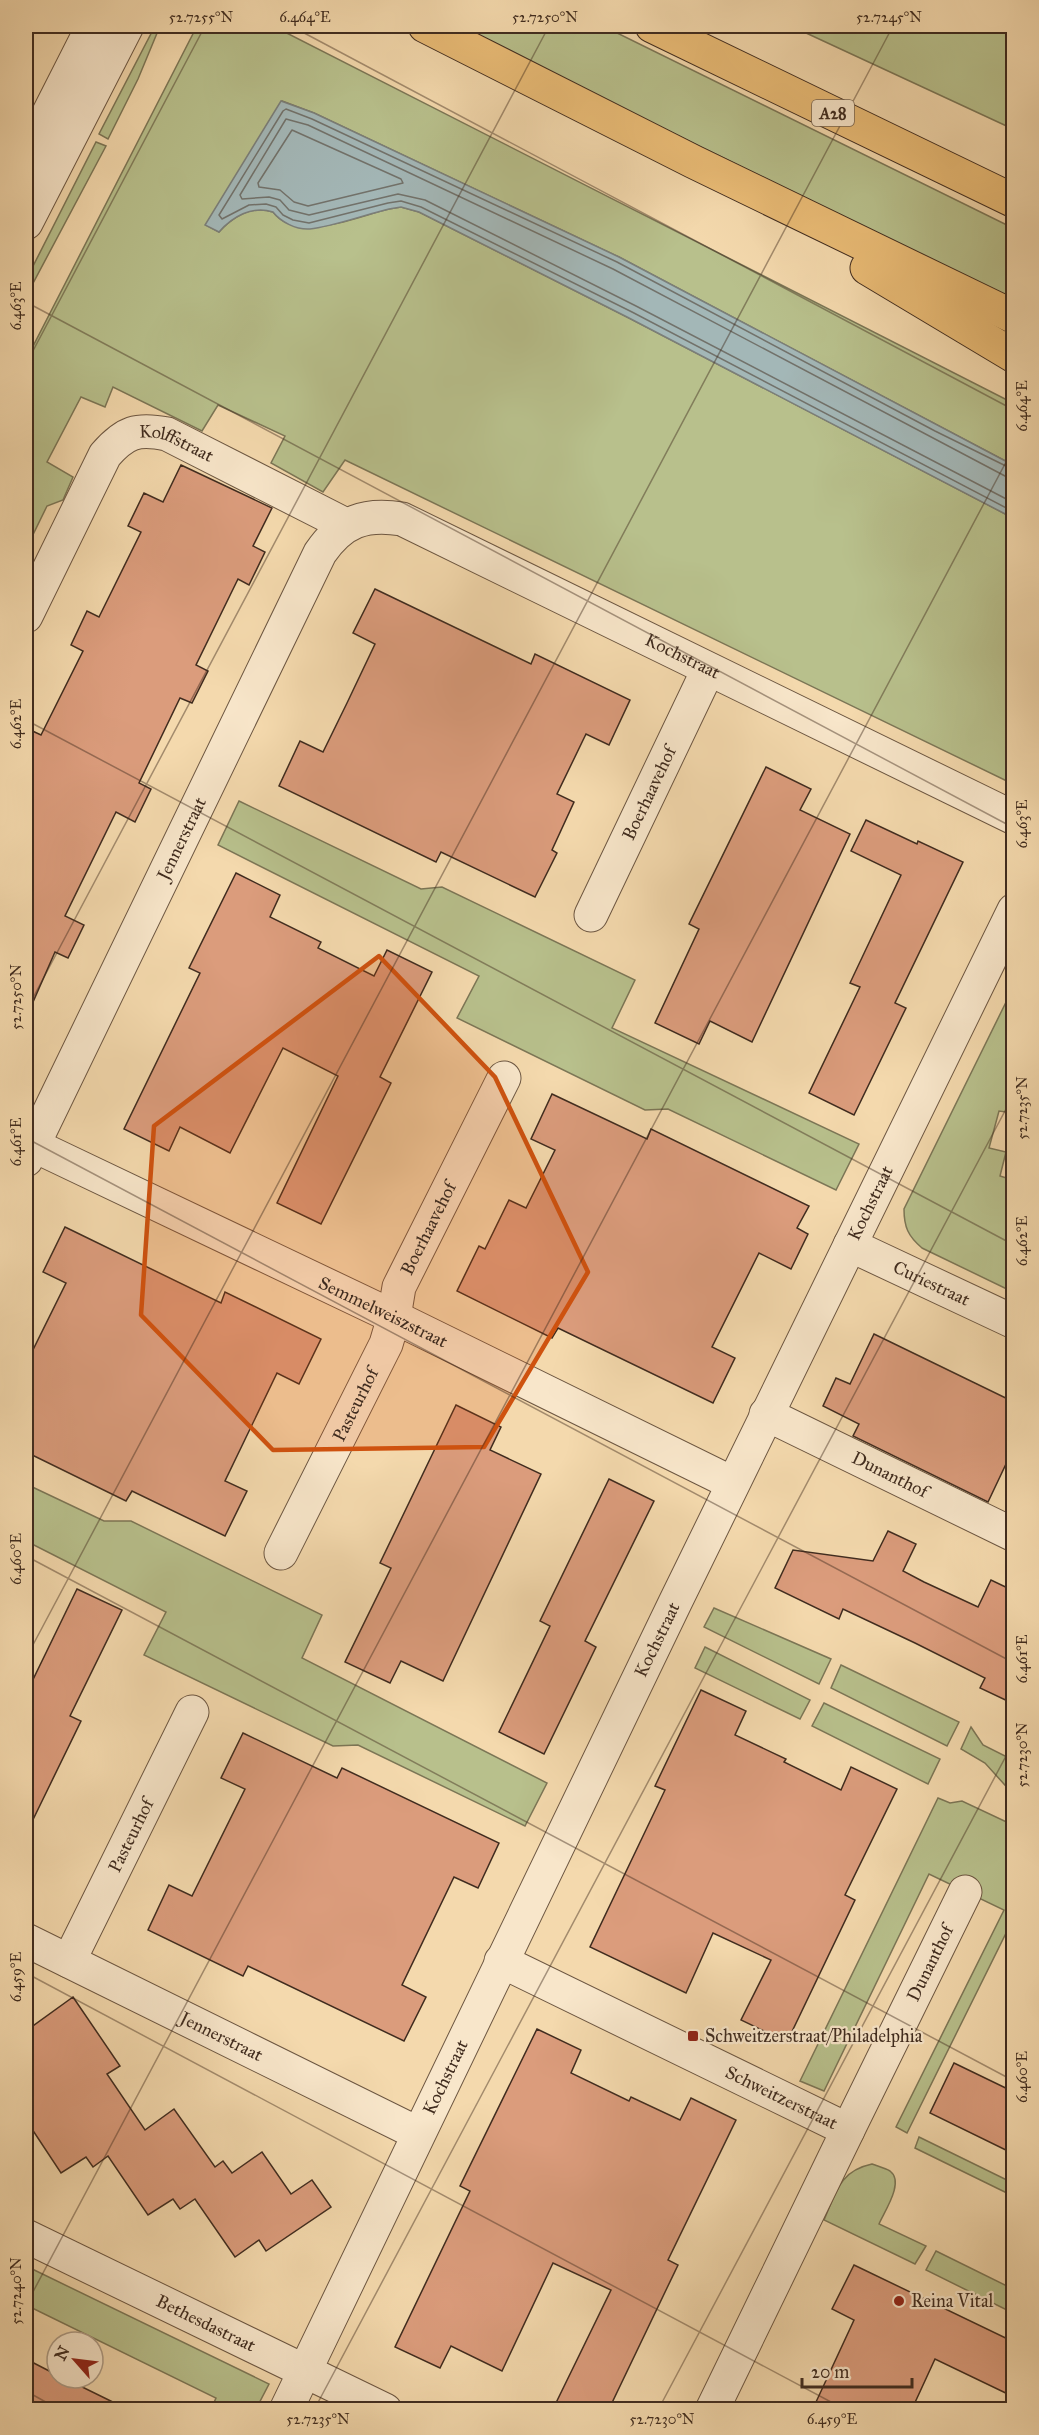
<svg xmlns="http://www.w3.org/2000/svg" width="1039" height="2435" viewBox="0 0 1039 2435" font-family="'IM FELL Great Primer',serif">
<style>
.green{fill:#b8c08c;stroke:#7c7656;stroke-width:1.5}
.water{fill:#a3b7b7;stroke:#7b7f7a;stroke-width:1.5}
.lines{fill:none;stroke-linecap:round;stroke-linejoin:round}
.shore{stroke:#72726b;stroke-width:1.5}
.building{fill:#db9c7c;stroke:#402c1f;stroke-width:1.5}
.minor-casing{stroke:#6d5742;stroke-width:35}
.highway-casing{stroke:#402c1f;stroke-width:35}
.minor{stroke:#f8e6ca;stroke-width:33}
.highway{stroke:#eabc76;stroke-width:33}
.marked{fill:#cf520f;fill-opacity:0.2;stroke:#cf520f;stroke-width:4.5;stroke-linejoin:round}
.ticks{fill:none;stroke:#402c1f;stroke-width:1.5;stroke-opacity:0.45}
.poi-dot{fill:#8f2418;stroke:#f8e6ca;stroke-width:2}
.labels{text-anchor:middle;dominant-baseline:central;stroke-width:4.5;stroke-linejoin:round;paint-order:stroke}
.shield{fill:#f8e6ca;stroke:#776452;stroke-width:1.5}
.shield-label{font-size:16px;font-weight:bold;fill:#402c1f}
.street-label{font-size:18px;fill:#402c1f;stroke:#f8e6ca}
.poi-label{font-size:18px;fill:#402c1f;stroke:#f8e6ca;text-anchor:start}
.neatline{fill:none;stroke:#402c1f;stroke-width:2}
.ticks-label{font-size:15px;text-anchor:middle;fill:#402c1f}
</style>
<rect width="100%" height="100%" fill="#f4d9ad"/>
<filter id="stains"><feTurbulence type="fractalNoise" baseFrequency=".00333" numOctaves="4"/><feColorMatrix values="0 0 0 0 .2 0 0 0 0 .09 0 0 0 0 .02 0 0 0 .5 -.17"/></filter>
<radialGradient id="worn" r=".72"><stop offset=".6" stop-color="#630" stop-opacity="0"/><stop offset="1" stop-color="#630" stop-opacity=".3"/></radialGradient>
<g class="green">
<path d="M155,26H160L138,79L108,139L99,134Z"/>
<path d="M197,26H273L1013,403V465L619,257L314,113L282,101L206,225L219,232C233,217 252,205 273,212C298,244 355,217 389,209L401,207L419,212L629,318L1013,518V784L345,460L323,492L271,463L285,436L218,405L202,431L113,387L105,407L81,397L47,462L73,477L63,500L47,506L26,549V360Z"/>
<path d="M455,26H603L1013,228V300Z"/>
<path d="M791,26H1013V129Z"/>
<path d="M96,142L106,146L31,287L26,285V280Z"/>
<path d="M239,801L421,889L442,887L635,980L612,1028L859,1144L836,1190L668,1109L645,1110L457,1018L479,976L218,845Z"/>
<path d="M1013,988V1113L999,1111L989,1148L1006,1152L1000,1176L1013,1180V1292L922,1248C908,1236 904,1227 904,1209Z"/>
<path d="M26,1484L104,1521H131L322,1615L302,1658L547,1783L525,1826L358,1745L333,1746L144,1655L166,1612L26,1541Z"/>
<path d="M714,1608L831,1659L819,1684L704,1627Z"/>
<path d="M705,1647L810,1700L800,1719L695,1668Z"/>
<path d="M841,1665L959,1722L947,1746L831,1688Z"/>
<path d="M824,1703L940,1759L928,1784L812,1726Z"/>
<path d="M971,1727L983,1745L1013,1760V1794L985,1763L961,1749Z"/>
<path d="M938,1798L950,1803L962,1801L1013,1825V1919L907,2133L896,2127L1004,1910L929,1874L824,2091L800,2081Z"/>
<path d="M919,2137L1013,2183V2196L915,2148Z"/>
<path d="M872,2164C877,2166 885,2168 890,2171C905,2182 884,2212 879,2224L926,2246L915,2264L824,2220C836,2193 839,2171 872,2164Z"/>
<path d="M936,2251L1013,2289V2313L926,2270Z"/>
<path d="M26,2266L269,2384L256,2409H211L216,2398L26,2305Z"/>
</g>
<path class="water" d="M281,101L314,113L619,257L1013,465V518L629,318L419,212L401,207L389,209C367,214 331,227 310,229C296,230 281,222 273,212C252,205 232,217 219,232L205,225Z"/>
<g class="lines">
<g class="shore">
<path d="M292,130L401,179L403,183L308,206L294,202L280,190L259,187L258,183Z"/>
<path d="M1014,470L935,431L617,262L312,119L286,109L283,111L219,215L222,219L249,205L266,204L276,207L283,215L293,220L309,223L388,203L401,201L421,207L632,312L1014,512"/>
<path d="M1014,478L1005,476L613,269L308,125L286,119L240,195L242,199L269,197L280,200L289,210L309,215L398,194L425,200L636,306L1014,503"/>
</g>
</g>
<g class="building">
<path d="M181,465L272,508L253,546L265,552L249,585L238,579L196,665L208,671L192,703L180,698L139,783L151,789L135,822L116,812L65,916L84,925L68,958L55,952L26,1018V728L41,735L83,651L71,645L87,611L99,617L141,532L128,526L144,493L163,502Z"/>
<path d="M375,589L531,664L535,654L630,700L609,745L586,734L557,794L574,802L552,850L557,853L535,897L441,852L436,862L279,786L300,741L323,752L347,703L375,644L353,633Z"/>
<path d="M766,767L811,789L800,810L850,834L752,1042L710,1021L699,1044L655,1023L699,929L689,924Z"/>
<path d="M866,820L917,844L918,841L963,862L895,1003L906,1008L854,1115L809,1093L860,987L850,983L901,875L851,851Z"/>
<path d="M236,873L280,895L270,917L321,942L318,948L374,976L387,950L432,972L380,1077L391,1083L321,1224L277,1203L338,1076L283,1048L230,1153L180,1127L169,1151L124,1129L200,973L189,968Z"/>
<path d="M552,1094L647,1139L651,1129L809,1206L797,1228L808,1234L791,1269L759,1253L712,1347L735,1358L713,1403L558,1328L552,1338L457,1291L479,1246L485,1249L509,1200L526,1208L555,1150L531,1139Z"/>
<path d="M65,1227L221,1303L225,1292L321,1339L299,1384L277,1373L225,1481L247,1491L225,1536L132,1491L126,1501L26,1452V1364L66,1283L43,1272Z"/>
<path d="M874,1334L1014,1402V1447L988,1502L853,1436L859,1424L823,1406L836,1378L850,1384Z"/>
<path d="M456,1405L501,1427L490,1450L541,1474L443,1681L401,1661L390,1683L345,1662L391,1568L380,1563Z"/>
<path d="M609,1479L654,1501L585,1641L596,1647L544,1754L499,1732L550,1626L540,1621Z"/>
<path d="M888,1531L916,1544L903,1571L924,1582L978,1607L991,1580L1014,1591V1704L980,1688L985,1678L915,1643L843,1609L839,1619L775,1588L793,1550L873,1561Z"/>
<path d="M77,1589L122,1610L70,1716L81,1721L26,1834V1694Z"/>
<path d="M701,1690L746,1711L735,1735L786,1759L784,1762L841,1790L851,1767L897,1789L845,1895L855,1900L787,2042L741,2020L771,1960L713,1933L686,1993L590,1947L665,1790L655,1786Z"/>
<path d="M243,1733L337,1778L342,1768L499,1843L478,1888L454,1877L402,1985L426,1997L404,2041L248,1966L243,1976L148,1930L169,1885L192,1896L245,1789L221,1778Z"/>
<path d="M73,1997L120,2066L107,2074L145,2130L174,2109L215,2167L223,2161L232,2173L262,2152L291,2194L312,2180L331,2207L266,2251L259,2240L235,2257L195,2199L180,2209L173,2199L148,2215L108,2156L93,2167L86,2157L61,2173L26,2120V2031Z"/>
<path d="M537,2029L581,2050L571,2073L629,2101L631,2097L680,2120L691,2098L736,2120L668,2260L678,2265L609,2409H553L611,2290L553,2263L502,2371L451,2346L440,2368L395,2347L470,2191L460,2186Z"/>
<path d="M954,2063L1014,2092V2154L930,2113Z"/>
<path d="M854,2265L1014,2342V2397L935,2359L912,2409H832L816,2402L854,2320L832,2309Z"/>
<path d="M26,2359L57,2375V2378H64L127,2409H26Z"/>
</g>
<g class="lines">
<defs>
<g id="minor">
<path d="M26,158L93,26"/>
<path d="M26,223L127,26"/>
<path id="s1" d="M26,616L105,455C125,432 137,428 167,434L346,525"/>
<path id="s2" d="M591,915L708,670"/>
<path id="s3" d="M33,1145L394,1317L732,1483"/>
<path id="s4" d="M26,1160L320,553C342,521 365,513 402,519L1014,818"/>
<path id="s5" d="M850,1245L1014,1322"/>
<path id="s6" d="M766,1414L1014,1535"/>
<path id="s7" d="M281,1553L386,1344L394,1317L399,1287L504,1078"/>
<path id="s8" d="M26,1940L417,2133"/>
<path id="s9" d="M69,1961L192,1712"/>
<path id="s10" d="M501,1961L848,2130L712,2410"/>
<path id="s11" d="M848,2130L965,1892"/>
<path id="s12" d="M26,2236L385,2410"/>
<path id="s13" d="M286,2410C525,1908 769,1409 1014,910"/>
</g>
<g id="highway">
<path d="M425,26L694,162L1014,317"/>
<path d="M652,26L1014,201"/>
<path d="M867,268L1014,356"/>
</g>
</defs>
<use href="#minor" class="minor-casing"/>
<use href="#highway" class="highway-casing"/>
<use href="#minor" class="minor"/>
<use href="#highway" class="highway"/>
</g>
<path class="marked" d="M379,956L495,1077L588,1272L484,1447L273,1450L141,1315L154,1126Z"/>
<path class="ticks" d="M291,26L1014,410M26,302L1014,828M26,364L205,26M26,720L1014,1245M26,1011L549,26M26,1138L1014,1663M26,1556L1014,2081M26,1658L893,26M26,1973L846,2410M26,2305L1014,447M26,2391L60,2410M314,2410L1014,1094M658,2410L1014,1741M1002,2410L1014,2388"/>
<g class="poi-dot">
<rect x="687" y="2030" width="12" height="12" rx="3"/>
<circle cx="899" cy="2301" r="6"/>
</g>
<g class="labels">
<rect class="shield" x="812" y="100" width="42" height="26" rx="4.5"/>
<g class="shield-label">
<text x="833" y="113">A28</text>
</g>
<g class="street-label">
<text stroke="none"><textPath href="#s1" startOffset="261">Kolffstraat</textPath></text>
<text stroke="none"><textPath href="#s4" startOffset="1082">Kochstraat</textPath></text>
<text stroke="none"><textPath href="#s2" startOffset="135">Boerhaavehof</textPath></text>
<text stroke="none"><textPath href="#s4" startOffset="357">Jennerstraat</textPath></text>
<text stroke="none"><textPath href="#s13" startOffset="1341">Kochstraat</textPath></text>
<text stroke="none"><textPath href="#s7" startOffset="358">Boerhaavehof</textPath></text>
<text stroke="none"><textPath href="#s5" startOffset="90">Curiestraat</textPath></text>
<text stroke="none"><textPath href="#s3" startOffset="388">Semmelweiszstraat</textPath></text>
<text stroke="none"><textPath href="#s7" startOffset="166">Pasteurhof</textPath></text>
<text stroke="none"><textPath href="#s6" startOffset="138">Dunanthof</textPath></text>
<text stroke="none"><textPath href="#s13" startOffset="855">Kochstraat</textPath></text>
<text stroke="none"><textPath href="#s9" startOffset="140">Pasteurhof</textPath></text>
<text stroke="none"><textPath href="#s11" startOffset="186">Dunanthof</textPath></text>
<text stroke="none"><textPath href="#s8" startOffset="218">Jennerstraat</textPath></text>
<text stroke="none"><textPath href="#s13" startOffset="369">Kochstraat</textPath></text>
<text stroke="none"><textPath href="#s10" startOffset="312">Schweitzerstraat</textPath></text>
<text stroke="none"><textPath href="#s12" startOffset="200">Bethesdastraat</textPath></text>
</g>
<g class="poi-label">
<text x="705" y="2036">Schweitzerstraat/Philadelphia</text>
<text x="911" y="2301">Reina Vital</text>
</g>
</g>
<rect width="1039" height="2435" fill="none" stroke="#f4d9ad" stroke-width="66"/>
<g transform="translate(75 2360) rotate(298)"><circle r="28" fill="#f8e6ca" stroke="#ae9c86" stroke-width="1.5"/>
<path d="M0-4.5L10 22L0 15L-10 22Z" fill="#8f2418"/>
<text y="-9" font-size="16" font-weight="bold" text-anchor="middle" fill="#402c1f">N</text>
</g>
<path d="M802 2378v9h110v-9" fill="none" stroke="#402c1f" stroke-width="3"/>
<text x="811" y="2378" font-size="18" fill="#402c1f" stroke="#f8e6ca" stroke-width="4.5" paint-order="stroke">20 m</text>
<rect x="33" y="33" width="973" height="2369" class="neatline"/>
<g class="ticks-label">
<text x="201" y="22">52.7255°N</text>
<text x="305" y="22">6.464°E</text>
<text x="545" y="22">52.7250°N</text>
<text x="889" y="22">52.7245°N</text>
<text transform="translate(16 306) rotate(-90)" y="5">6.463°E</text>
<text transform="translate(1022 406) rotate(-90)" y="5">6.464°E</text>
<text transform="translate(16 724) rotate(-90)" y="5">6.462°E</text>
<text transform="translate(1022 824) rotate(-90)" y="5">6.463°E</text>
<text transform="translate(16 997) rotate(-90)" y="5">52.7250°N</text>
<text transform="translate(1022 1108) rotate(-90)" y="5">52.7235°N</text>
<text transform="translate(16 1142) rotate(-90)" y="5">6.461°E</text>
<text transform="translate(1022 1241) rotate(-90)" y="5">6.462°E</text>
<text transform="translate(16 1559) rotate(-90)" y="5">6.460°E</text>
<text transform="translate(1022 1659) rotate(-90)" y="5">6.461°E</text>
<text transform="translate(1022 1755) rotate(-90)" y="5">52.7230°N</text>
<text transform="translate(16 1977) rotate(-90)" y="5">6.459°E</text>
<text transform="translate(1022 2077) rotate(-90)" y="5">6.460°E</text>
<text transform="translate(16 2291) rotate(-90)" y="5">52.7240°N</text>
<text x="318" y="2424">52.7235°N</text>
<text x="662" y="2424">52.7230°N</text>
<text x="832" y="2424">6.459°E</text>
</g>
<rect width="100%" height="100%" filter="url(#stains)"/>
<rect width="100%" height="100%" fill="url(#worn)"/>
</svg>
